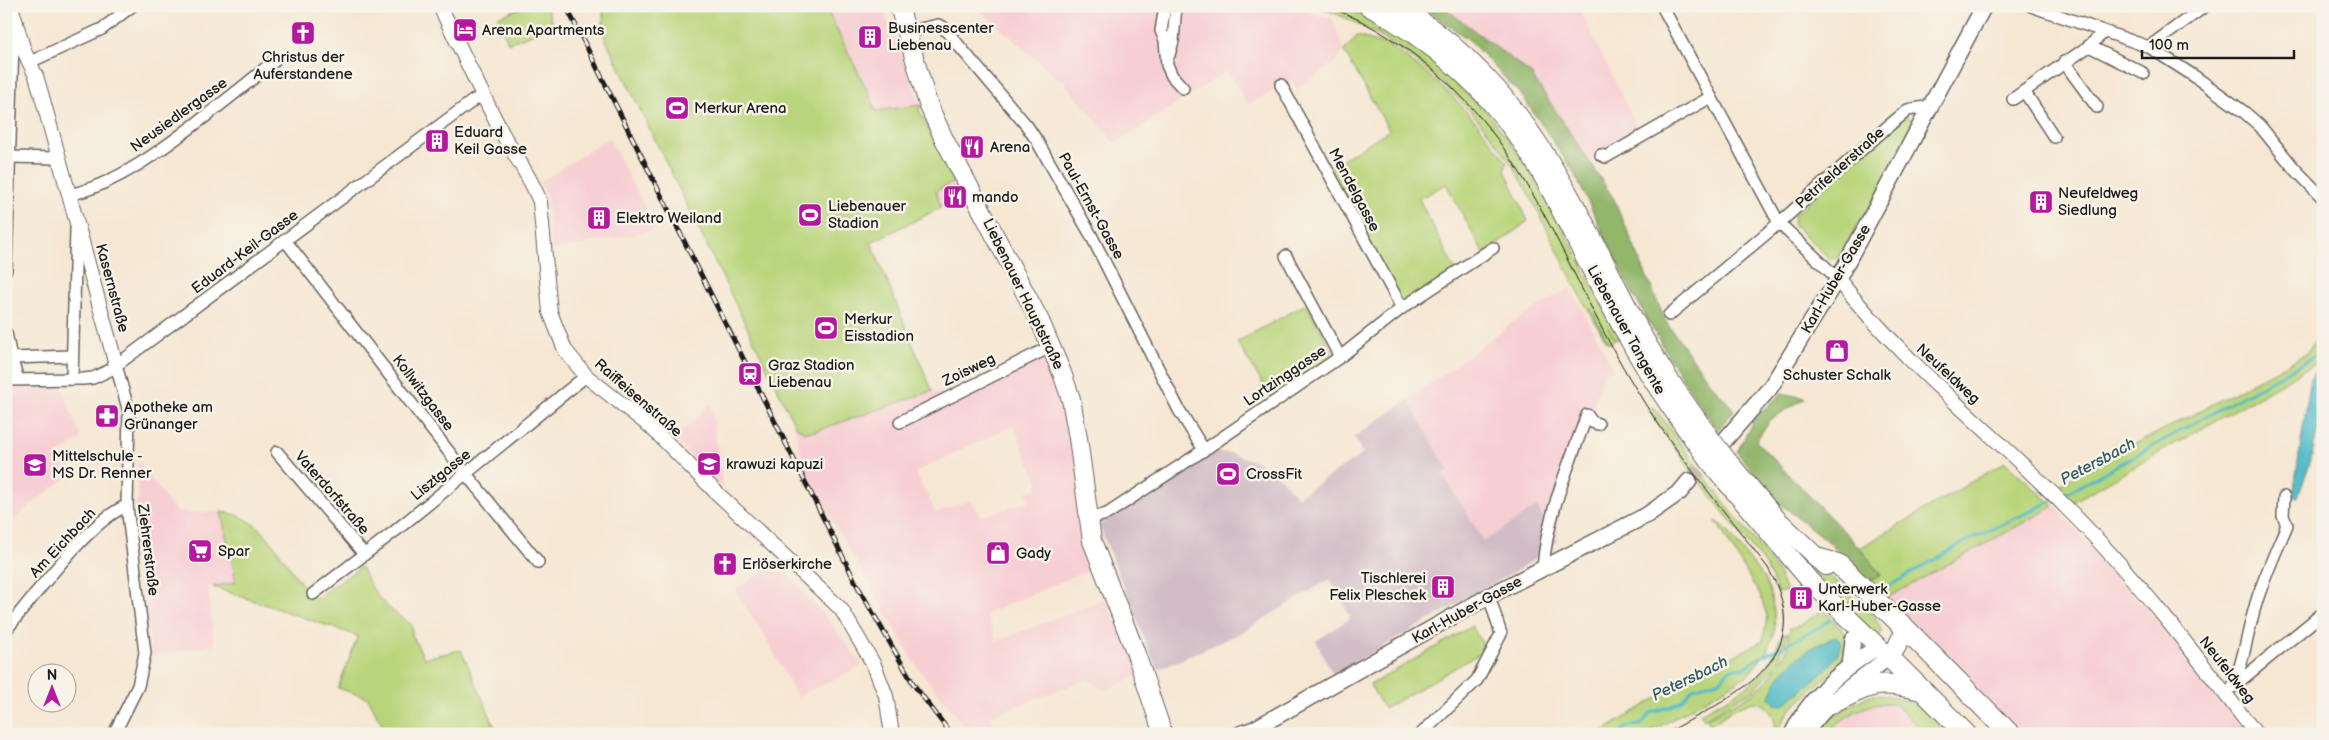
<svg xmlns="http://www.w3.org/2000/svg" width="2329" height="740" viewBox="0 0 2329 740" font-family="'Balsamiq Sans',sans-serif">
<style>
.built{fill:#f7cfd3;fill-rule:evenodd}
.industrial{fill:#d2bdc7}
.green{fill:#b9d57b;stroke:#6a784c}
.forest{fill:#92b66b;stroke:#576944}
.water{fill:#4cb9c6;stroke:#346a71}
.lines{fill:none;stroke-linecap:round;stroke-linejoin:round}
.stream{stroke:#4cb9c6;stroke-width:3}
.secondary-tunnel{stroke:#cabeae;stroke-width:15;stroke-dasharray:15 8;stroke-linecap:butt}
.minor-casing{stroke:#68635c;stroke-width:14}
.tertiary-casing{stroke:#68635c;stroke-width:16}
.secondary-casing{stroke:#68635c;stroke-width:18}
.primary-casing{stroke:#68635c;stroke-width:20}
.motorway-casing{stroke:#68635c;stroke-width:22}
.minor{stroke:#fff;stroke-width:11}
.tertiary{stroke:#fff;stroke-width:14}
.secondary{stroke:#fff;stroke-width:15}
.primary{stroke:#fff;stroke-width:18}
.motorway{stroke:#fff;stroke-width:20}
.tram{stroke:#1c1c1c;stroke-width:1}
.rail-casing{stroke:#1c1c1c;stroke-width:5}
.rail{stroke:#f7f3e8;stroke-width:3;stroke-dasharray:9;stroke-linecap:butt}
.primary-bridge-casing{stroke:#68635c;stroke-width:20;stroke-linecap:butt}
.primary-bridge{stroke:#fff;stroke-width:18}
.labels{text-anchor:middle;dominant-baseline:central;stroke-width:5;stroke-linejoin:round;paint-order:stroke}
.poi-label{font-size:15px;fill:#1c1c1c;stroke:#f7f3e8;text-anchor:start}
.street-label{font-size:15px;fill:#1c1c1c;stroke:#f7f3e8}
.water-label{font-size:16px;font-style:italic;fill:#2f5b60;stroke:#f7f3e8}
</style>
<rect width="100%" height="100%" fill="#f7f3e8"/>
<filter id="ink" filterUnits="userSpaceOnUse"><feTurbulence type="fractalNoise" baseFrequency=".02" numOctaves="2"/><feDisplacementMap in="SourceGraphic" scale="10" xChannelSelector="R" yChannelSelector="G"/><feConvolveMatrix kernelMatrix="1 2 1 2 8 2 1 2 1" color-interpolation-filters="sRGB"/></filter>
<filter id="wash" filterUnits="userSpaceOnUse"><feTurbulence type="fractalNoise" baseFrequency=".0096" numOctaves="4" result="noise"/><feDisplacementMap in="SourceGraphic" scale="20" xChannelSelector="R" yChannelSelector="G"/><feGaussianBlur stdDeviation="1.12" result="paint"/><feColorMatrix in="noise" values="0 0 0 0 0 0 0 0 0 0 0 0 0 0 0 0 0 1.4 0 .05"/><feComposite in="paint" operator="in"/></filter>
<g filter="url(#wash)">
<rect width="100%" height="100%" fill="#f6e7d3"/>
<g class="built">
<path d="M825,6H882L921,105L875,111L870,96Z"/>
<path d="M975,6H1280L1332,18L1344,51L1333,65L1297,89L1291,80L1248,105L1227,71L1115,144L1062,80H1059Z"/>
<path d="M1442,6H1578L1639,131L1590,162L1531,74Z"/>
<path d="M609,138L656,230L552,250L547,198L540,182Z"/>
<path d="M954,182L967,204L947,211L941,208L935,193L936,190Z"/>
<path d="M1571,287L1614,370L1604,372L1581,447L1560,498L1557,542L1537,507L1484,541L1443,475L1449,471L1408,400L1515,321Z"/>
<path d="M1052,346L1101,567L1072,577L986,614L997,641L1105,599L1143,673L1104,691L1087,679L988,717L1000,734H971L917,667L805,472L794,423L808,432L850,420L917,394L932,391L952,396ZM1014,425L1027,459L1037,479V489L1027,492L1030,501L983,516L979,514L970,500L936,513L915,472Z"/>
<path d="M6,388H62L81,438L57,455L69,476L30,505L6,527Z"/>
<path d="M711,403L723,488L674,439Z"/>
<path d="M138,462L176,512H221L236,582L213,587L208,585L214,645L151,656L147,608L148,600L135,506L138,497Z"/>
<path d="M2054,506L2163,628L2247,734H2017L1885,599Z"/>
<path d="M776,563L821,611L863,665L797,697L766,638L735,590Z"/>
<path d="M1877,703H1894L1926,734H1825L1848,716Z"/>
</g>
<path class="industrial" d="M1408,400L1449,471L1443,475L1484,541L1537,507L1557,542L1526,565L1333,675L1316,641L1351,618L1330,579L1237,635L1157,670L1099,525L1216,452L1231,453L1271,467L1297,497L1363,454L1354,437Z"/>
<g class="green">
<path d="M525,6H546L554,26L508,43L498,17Z"/>
<path d="M603,6H825L870,96L875,111L921,105L919,110L954,182L936,191L941,208L871,242L932,391L816,431L805,432L796,427L603,34Z"/>
<path d="M1314,6H1342L1379,25L1432,61L1481,108C1447,64 1394,28 1344,6C1361,6 1377,20 1391,28C1507,97 1559,224 1620,338L1616,340L1608,327L1615,340L1609,344L1590,308L1608,343C1574,291 1551,232 1520,178C1491,129 1451,86 1405,53C1376,33 1348,16 1314,6Z"/>
<path d="M1378,6C1391,6 1404,17 1415,25C1474,66 1518,117 1554,178L1651,362L1695,429L1767,517L1810,559L1874,616L1883,632L1879,636C1870,633 1862,622 1855,615C1834,593 1812,572 1793,550C1740,490 1688,431 1647,362C1607,293 1578,215 1533,148C1493,88 1442,40 1378,6Z"/>
<path d="M1357,36L1388,45L1424,71L1452,96L1477,123L1507,162L1505,170L1528,221L1484,254L1446,184L1419,199L1456,272L1402,308L1326,170L1389,130L1344,51Z"/>
<path d="M1905,115L1913,121L1880,189L1837,258L1830,259L1795,226L1793,222L1794,215Z"/>
<path d="M1306,304L1332,349L1333,358L1272,399L1237,342Z"/>
<path d="M2323,325V355L2315,364L2073,502L2056,487L2090,467L2181,421L2306,354L2315,342Z"/>
<path d="M1654,407C1680,444 1707,479 1734,515C1753,539 1775,562 1786,591L1778,593L1767,568L1687,465L1648,410Z"/>
<path d="M2005,462L2054,506L1885,599L1868,582L1881,575L1860,548Z"/>
<path d="M221,512C271,516 282,568 315,599L361,567C376,598 384,606 412,625V635L424,658L461,650L498,734H387L368,698L338,688L358,636L213,587L236,582Z"/>
<path d="M1716,521L1727,530L1764,579L1769,589L1774,611L1775,629L1767,651L1748,675L1647,734H1598L1684,681L1763,641L1767,616L1761,597Z"/>
<path d="M1824,609L1841,628L1848,639L1844,660L1789,711L1776,733L1773,732C1776,726 1775,719 1771,713C1757,687 1725,715 1710,726L1707,718C1727,708 1769,689 1776,666L1753,690L1704,719L1700,713C1723,700 1753,688 1768,665C1774,656 1776,646 1781,636L1788,633L1779,660L1783,658L1788,647L1790,628L1801,625Z"/>
<path d="M1472,626L1486,650L1384,709L1370,685Z"/>
<path d="M1870,695C1908,694 1924,709 1949,734H1926L1894,703C1877,702 1860,708 1845,718C1835,725 1828,734 1815,734C1829,718 1851,704 1870,695Z"/>
</g>
<g class="forest">
<path d="M1420,6H1442L1531,74L1614,199L1666,322L1708,380L1734,410L1717,431L1670,359L1632,292L1573,171L1523,97L1468,39Z"/>
<path d="M1782,393L1805,398L1770,420L1756,441L1860,548L1881,575L1868,582L1856,564L1773,498L1737,452L1755,418Z"/>
</g>
<g class="water">
<path d="M2323,361V408L2310,463L2298,497L2293,495L2311,376Z"/>
<path d="M1837,637L1842,643C1834,671 1804,686 1784,705L1775,704L1770,697C1777,669 1811,644 1837,637Z"/>
</g>
<g class="lines">
<g class="stream">
<path d="M2060,497L2314,357L2323,346"/>
<path d="M1879,592L1963,543L2054,500"/>
<path d="M1618,734L1628,726L1641,725L1650,713L1669,707L1682,700L1693,688L1721,680L1729,670L1737,668H1745L1755,660L1820,627L1829,620"/>
</g>
</g>
</g>
<g filter="url(#ink)">
<g class="lines">
<path class="secondary-tunnel" d="M1689,481L1715,452"/>
<defs>
<g id="minor">
<path d="M1165,6L1161,31L1165,40L1167,65L1172,76L1183,88"/>
<path d="M1662,6L1779,223L1838,279"/>
<path d="M2031,6L2149,47L2194,76L2244,112L2260,126L2293,167L2322,197"/>
<path d="M907,32L938,25L943,27L1027,126L1037,141L1091,235L1179,410L1204,450"/>
<path d="M2089,46L2143,73"/>
<path d="M2149,47L2205,6"/>
<path d="M1169,55L1173,41L1176,6"/>
<path d="M30,62L102,29L132,6"/>
<path d="M2064,62L2097,107"/>
<path d="M1281,85L1402,308"/>
<path d="M2024,91L2054,137"/>
<path d="M2013,99L2089,46L2104,32"/>
<path d="M1601,155L1606,157L1709,98"/>
<path d="M9,157L58,158"/>
<path d="M69,195C117,184 163,149 202,119C226,100 251,81 274,61"/>
<path d="M285,240L466,474L538,562"/>
<path d="M1286,256L1340,357"/>
<path d="M6,270L13,43L18,34"/>
<path d="M1669,315L1779,223L1886,128L1908,110L1931,106"/>
<path d="M6,333L11,358L18,379"/>
<path d="M11,358L72,356"/>
<path d="M72,379L76,229"/>
<path d="M6,380L83,379L93,378L110,370L474,100L483,96"/>
<path d="M900,422L1052,346"/>
<path d="M277,452L364,554"/>
<path d="M1088,519L1107,514L1204,450L1340,357L1402,308L1493,248"/>
<path d="M1543,568C1547,514 1569,465 1587,415L1592,422L1598,424"/>
<path d="M313,594L395,531L586,376"/>
<path d="M6,630C31,600 92,517 127,506"/>
<path d="M2236,684L2323,613"/>
<path d="M2233,687C2245,658 2248,627 2258,597C2266,573 2277,549 2287,525L2283,516L2284,497"/>
<path d="M114,734L138,686L145,653L127,506L129,412L116,365"/>
<path d="M1421,734L1477,680L1501,634L1489,596"/>
</g>
<g id="tertiary">
<path d="M11,6L24,51L36,76L41,93L116,365"/>
<path d="M440,6C460,48 480,90 501,131C514,155 531,177 540,202L550,312L565,350L586,376L651,427L718,494L841,609L874,665L886,696L892,734"/>
<path d="M1838,279C1904,364 1990,430 2065,506C2135,576 2196,655 2256,734"/>
</g>
<g id="secondary">
<path d="M1724,441L1770,388L1838,279L1984,6"/>
<path d="M1850,666L1853,639"/>
<path d="M1240,734L1254,729L1489,596L1647,515L1680,492L1689,481"/>
<path d="M1792,734C1809,697 1845,667 1879,646"/>
<path d="M1805,734C1827,701 1859,680 1889,657"/>
</g>
<g id="primary">
<path d="M899,6L928,104L944,139L1040,321L1062,373L1071,399L1078,438L1092,541L1135,651L1163,734"/>
<path d="M1368,6C1428,39 1481,83 1520,140C1538,165 1551,191 1565,219C1589,266 1613,313 1640,359C1658,391 1680,421 1701,450"/>
<path d="M1399,6C1527,85 1571,199 1637,325C1658,366 1685,402 1711,439"/>
<path d="M1728,461L1776,518L1826,566"/>
<path d="M1717,471L1811,582L1889,657L1896,648L1901,638"/>
</g>
<g id="motorway">
<path d="M1817,558L1838,564L1906,629L2010,734"/>
<path d="M1889,657L1966,734"/>
<path d="M1831,704C1872,684 1875,679 1922,690"/>
</g>
</defs>
<use href="#minor" class="minor-casing"/>
<use href="#tertiary" class="tertiary-casing"/>
<use href="#secondary" class="secondary-casing"/>
<use href="#primary" class="primary-casing"/>
<use href="#motorway" class="motorway-casing"/>
<use href="#minor" class="minor"/>
<use href="#tertiary" class="tertiary"/>
<use href="#secondary" class="secondary"/>
<use href="#primary" class="primary"/>
<use href="#motorway" class="motorway"/>
<path class="tram" d="M1325,6C1354,15 1380,31 1405,48C1527,134 1558,258 1630,379C1669,447 1721,506 1768,568C1822,662 1731,696 1665,734"/>
<defs>
<path id="rail" d="M566,6L857,585L914,685L951,734"/>
</defs>
<use href="#rail" class="rail-casing"/>
<use href="#rail" class="rail"/>
<defs>
<g id="primary-bridge">
<path d="M1711,439L1728,461"/>
<path d="M1701,450L1717,471"/>
</g>
</defs>
<use href="#primary-bridge" class="primary-bridge-casing"/>
<use href="#primary-bridge" class="primary-bridge"/>
</g>
</g>
<defs>
<symbol id="hotel-square" viewBox="-11 -11 22 22"><rect x="-9" y="-9" width="18" height="18" rx="4" fill="#b5179e" stroke="#f7f3e8"/><path d="M-6-4.5h1.5V1H6V5H4.5V3h-9V5H-6ZM-4 0a1.8 1.8 0 1 1 3.6 0ZM.5 0V-2.5h3Q6-2.5 6 0Z" fill="#fff"/></symbol>
<symbol id="church-square" viewBox="-11 -11 22 22"><rect x="-9" y="-9" width="18" height="18" rx="4" fill="#b5179e" stroke="#f7f3e8"/><path d="M-1.2-6h2.4v3.5h3.3v2.4h-3.3V6h-2.4V-.1h-3.3v-2.4h3.3Z" fill="#fff"/></symbol>
<symbol id="building-square" viewBox="-11 -11 22 22"><rect x="-9" y="-9" width="18" height="18" rx="4" fill="#b5179e" stroke="#f7f3e8"/><path d="M-4-6H4V6H1V3H-1V6H-4ZM-2.5-4.3h1.7v1.8h-1.7ZM.8-4.3h1.7v1.8H.8ZM-2.5-1h1.7V.8h-1.7ZM.8-1h1.7V.8H.8Z" fill="#fff"/></symbol>
<symbol id="stadium-square" viewBox="-11 -11 22 22"><rect x="-9" y="-9" width="18" height="18" rx="4" fill="#b5179e" stroke="#f7f3e8"/><path d="M0-5a6.5 5 0 1 0 0 10a6.5 5 0 1 0 0-10ZM-3.5-1.8h7v3.6h-7Z" fill="#fff"/></symbol>
<symbol id="restaurant-square" viewBox="-11 -11 22 22"><rect x="-9" y="-9" width="18" height="18" rx="4" fill="#b5179e" stroke="#f7f3e8"/><path d="M-5-6h1v4h1v-4h1v4h1v-4h1v5L-1.5 .5V6h-2V.5L-5-1ZM5-6V6H3V1.5H1.5Q1.5-4 5-6Z" fill="#fff"/></symbol>
<symbol id="shop-square" viewBox="-11 -11 22 22"><rect x="-9" y="-9" width="18" height="18" rx="4" fill="#b5179e" stroke="#f7f3e8"/><path d="M-5-2.5h2.3a2.7 3.5 0 0 1 5.4 0H5L5.5 6h-11ZM-1.5-2.5h3a1.5 2.3 0 0 0-3 0Z" fill="#fff"/></symbol>
<symbol id="station-square" viewBox="-11 -11 22 22"><rect x="-9" y="-9" width="18" height="18" rx="4" fill="#b5179e" stroke="#f7f3e8"/><path d="M-3-6H3Q5-6 5-4V2Q5 4 3 4L4.5 6H3L1.5 4h-3L-3 6H-4.5L-3 4Q-5 4-5 2V-4Q-5-6-3-6ZM-3.5-4v3h7v-3ZM-3.5 1v1.5H-2V1ZM2 1v1.5H3.5V1Z" fill="#fff"/></symbol>
<symbol id="pharmacy-square" viewBox="-11 -11 22 22"><rect x="-9" y="-9" width="18" height="18" rx="4" fill="#b5179e" stroke="#f7f3e8"/><path d="M-2-6h4v4h4v4h-4v4h-4v-4h-4v-4h4Z" fill="#fff"/></symbol>
<symbol id="school-square" viewBox="-11 -11 22 22"><rect x="-9" y="-9" width="18" height="18" rx="4" fill="#b5179e" stroke="#f7f3e8"/><path d="M0-5L7-2L0 1L-7-2ZM-4 1L0 2.5L4 1V4Q0 6-4 4Z" fill="#fff"/></symbol>
<symbol id="supermarket-square" viewBox="-11 -11 22 22"><rect x="-9" y="-9" width="18" height="18" rx="4" fill="#b5179e" stroke="#f7f3e8"/><path d="M-6-5.5h2.5l.6 2H6L4.5 2H-2.5L-4.4-4H-6ZM-1.5 3.2a1.3 1.3 0 1 0 .1 0ZM3 3.2a1.3 1.3 0 1 0 .1 0Z" fill="#fff"/></symbol>
</defs>
<g fill-rule="evenodd">
<use href="#hotel-square" x="451" y="16" width="28" height="28"/>
<use href="#church-square" x="289" y="19" width="28" height="28"/>
<use href="#building-square" x="856" y="23" width="28" height="28"/>
<use href="#stadium-square" x="663" y="94" width="28" height="28"/>
<use href="#building-square" x="423" y="127" width="28" height="28"/>
<use href="#restaurant-square" x="958" y="133" width="28" height="28"/>
<use href="#restaurant-square" x="941" y="183" width="28" height="28"/>
<use href="#building-square" x="2027" y="188" width="28" height="28"/>
<use href="#stadium-square" x="796" y="201" width="28" height="28"/>
<use href="#building-square" x="585" y="204" width="28" height="28"/>
<use href="#stadium-square" x="812" y="314" width="28" height="28"/>
<use href="#shop-square" x="1823" y="337" width="28" height="28"/>
<use href="#station-square" x="736" y="360" width="28" height="28"/>
<use href="#pharmacy-square" x="93" y="402" width="28" height="28"/>
<use href="#school-square" x="695" y="450" width="28" height="28"/>
<use href="#school-square" x="21" y="451" width="28" height="28"/>
<use href="#stadium-square" x="1214" y="460" width="28" height="28"/>
<use href="#supermarket-square" x="186" y="537" width="28" height="28"/>
<use href="#shop-square" x="984" y="539" width="28" height="28"/>
<use href="#church-square" x="711" y="550" width="28" height="28"/>
<use href="#building-square" x="1429" y="573" width="28" height="28"/>
<use href="#building-square" x="1787" y="584" width="28" height="28"/>
</g>
<g class="labels">
<g class="poi-label">
<text x="888" y="28">Businesscenter<tspan x="888" dy="17">Liebenau</tspan></text>
<text x="482" y="30">Arena Apartments</text>
<text x="303" y="57" text-anchor="middle">Christus der<tspan x="303" dy="17">Auferstandene</tspan></text>
<text x="694" y="108">Merkur Arena</text>
<text x="454" y="132">Eduard<tspan x="454" dy="17">Keil Gasse</tspan></text>
<text x="990" y="147">Arena</text>
<text x="2058" y="193">Neufeldweg<tspan x="2058" dy="17">Siedlung</tspan></text>
<text x="972" y="197">mando</text>
<text x="828" y="206">Liebenauer<tspan x="828" dy="17">Stadion</tspan></text>
<text x="616" y="218">Elektro Weiland</text>
<text x="844" y="319">Merkur<tspan x="844" dy="17">Eisstadion</tspan></text>
<text x="768" y="365">Graz Stadion<tspan x="768" dy="17">Liebenau</tspan></text>
<text x="1837" y="375" text-anchor="middle">Schuster Schalk</text>
<text x="124" y="407">Apotheke am<tspan x="124" dy="17">Grünanger</tspan></text>
<text x="52" y="456">Mittelschule -<tspan x="52" dy="17">MS Dr. Renner</tspan></text>
<text x="726" y="464">krawuzi kapuzi</text>
<text x="1246" y="474">CrossFit</text>
<text x="218" y="551">Spar</text>
<text x="1016" y="553">Gady</text>
<text x="742" y="564">Erlöserkirche</text>
<text x="1426" y="578" text-anchor="end">Tischlerei<tspan x="1426" dy="17">Felix Pleschek</tspan></text>
<text x="1818" y="589">Unterwerk<tspan x="1818" dy="17">Karl-Huber-Gasse</tspan></text>
</g>
<g class="street-label">
<text transform="translate(179 115) rotate(-36)">Neusiedlergasse</text>
<text transform="translate(1840 168) rotate(-42)">Petrifelderstraße</text>
<text transform="translate(1354 190) rotate(62)">Mendelgasse</text>
<text transform="translate(1091 206) rotate(61)">Paul-Ernst-Gasse</text>
<text transform="translate(245 252) rotate(-37)">Eduard-Keil-Gasse</text>
<text transform="translate(1836 279) rotate(-60)">Karl-Huber-Gasse</text>
<text transform="translate(112 288) rotate(75)">Kasernstraße</text>
<text transform="translate(1023 294) rotate(64)">Liebenauer Hauptstraße</text>
<text transform="translate(1626 330) rotate(61)">Liebenauer Tangente</text>
<text transform="translate(969 370) rotate(-26)">Zoisweg</text>
<text transform="translate(1948 374) rotate(43)">Neufeldweg</text>
<text transform="translate(1285 376) rotate(-34)">Lortzinggasse</text>
<text transform="translate(423 393) rotate(53)">Kollwitzgasse</text>
<text transform="translate(638 398) rotate(41)">Raiffeisenstraße</text>
<text transform="translate(441 475) rotate(-39)">Lisztgasse</text>
<text transform="translate(332 493) rotate(49)">Vaterdorfstraße</text>
<text transform="translate(63 543) rotate(-47)">Am Eichbach</text>
<text transform="translate(148 550) rotate(83)">Ziehrerstraße</text>
<text transform="translate(1467 610) rotate(-29)">Karl-Huber-Gasse</text>
<text transform="translate(2227 670) rotate(52)">Neufeldweg</text>
</g>
<g class="water-label">
<text transform="translate(2098 462) rotate(-28)">Petersbach</text>
<text transform="translate(1690 679) rotate(-26)">Petersbach</text>
</g>
</g>
<rect width="2329" height="740" fill="none" stroke="#f7f3e8" stroke-width="25"/>
<g transform="translate(52 688)"><circle r="24" fill="#f7f3e8" stroke="#9f9d96"/>
<path d="M0-4L9 19L0 12L-9 19Z" fill="#b5179e"/>
<text y="-8" font-size="14" font-weight="bold" text-anchor="middle" fill="#1c1c1c">N</text>
</g>
<path d="M2142 50v8h152v-8" fill="none" stroke="#1c1c1c" stroke-width="2.5"/>
<text x="2149" y="50" font-size="15" fill="#1c1c1c" stroke="#f7f3e8" stroke-width="4" paint-order="stroke">100 m</text>
</svg>
